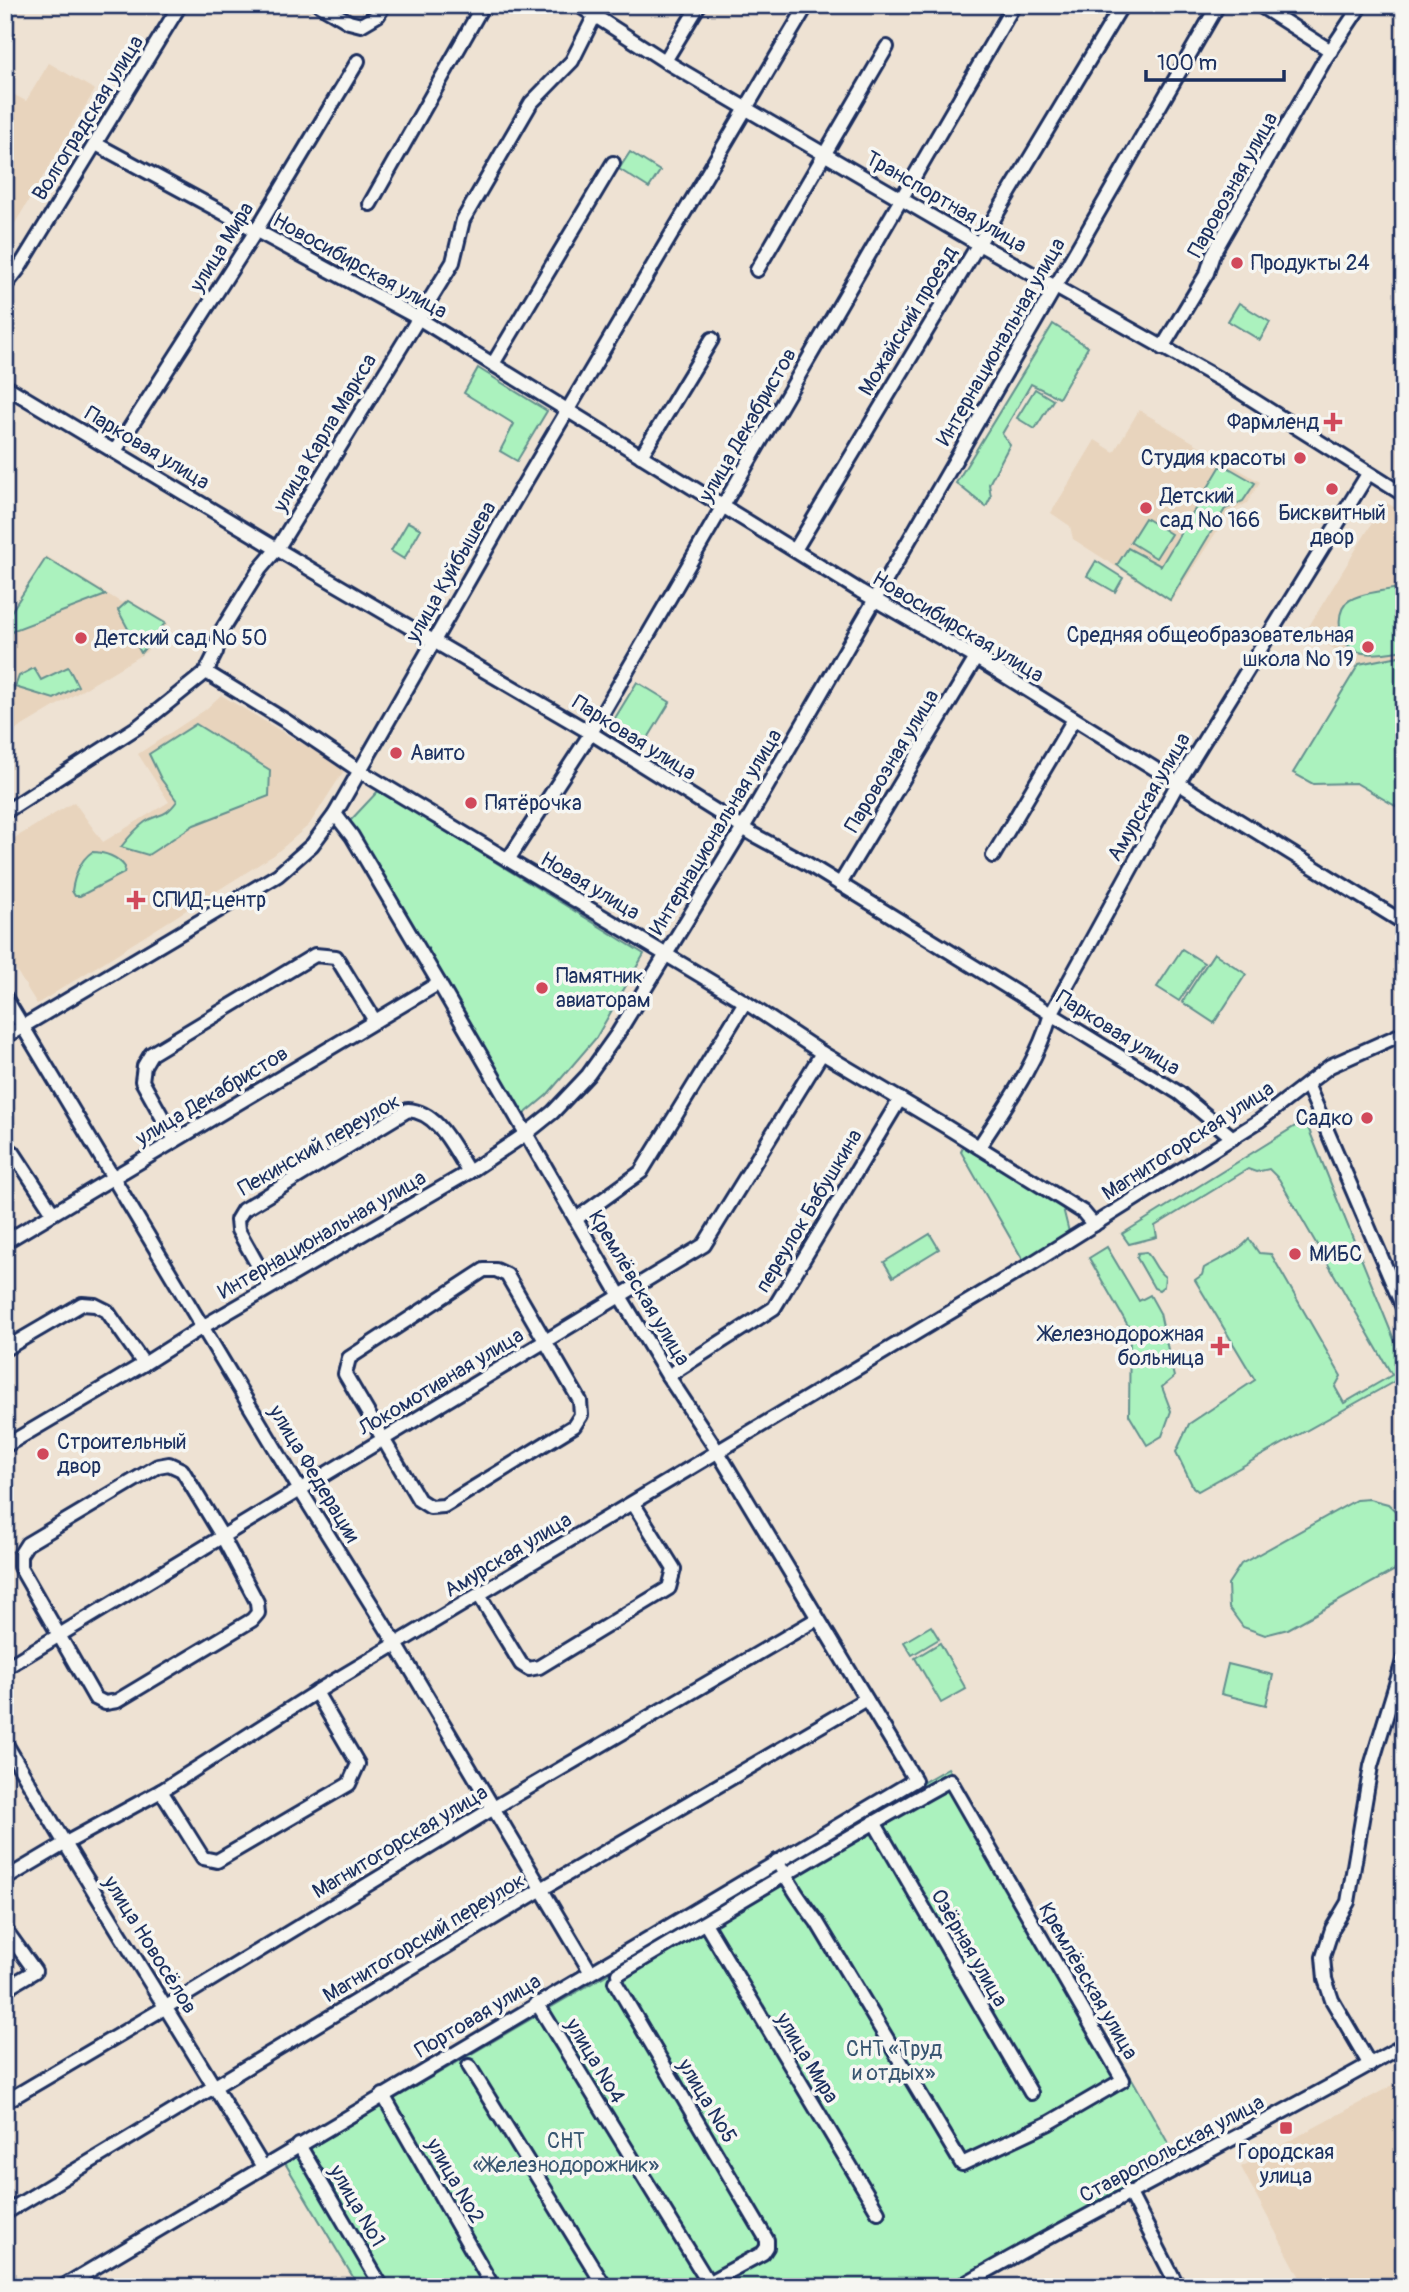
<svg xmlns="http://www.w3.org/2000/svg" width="1409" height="2292" viewBox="0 0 1409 2292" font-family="Pangolin,sans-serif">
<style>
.built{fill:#e8d4bd}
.green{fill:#abf2be;stroke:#63908e;stroke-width:2}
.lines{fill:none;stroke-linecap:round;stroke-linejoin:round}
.minor-casing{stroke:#1b2f5e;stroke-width:18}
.minor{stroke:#f6f6f2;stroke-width:12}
.poi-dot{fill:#d1495b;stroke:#f6f6f2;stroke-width:2.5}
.labels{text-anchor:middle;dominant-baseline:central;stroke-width:7;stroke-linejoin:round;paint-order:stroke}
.street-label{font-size:21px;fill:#1b2f5e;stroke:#f6f6f2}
.poi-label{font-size:21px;fill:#1b2f5e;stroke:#f6f6f2;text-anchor:start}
.park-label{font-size:21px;fill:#385671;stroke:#f6f6f2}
</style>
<rect width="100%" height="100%" fill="#eee2d3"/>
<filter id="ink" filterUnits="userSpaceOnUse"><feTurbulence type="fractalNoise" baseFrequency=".0143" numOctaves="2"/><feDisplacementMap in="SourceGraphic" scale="14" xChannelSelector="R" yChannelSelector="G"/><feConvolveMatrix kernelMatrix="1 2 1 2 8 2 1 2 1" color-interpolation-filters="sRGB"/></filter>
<g filter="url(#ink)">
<g class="built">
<path d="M49,63L95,90L5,240V90L26,101Z"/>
<path d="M1139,410L1260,482L1247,503L1228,514L1171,602L1073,539L1070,526L1051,513L1095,440L1114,452Z"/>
<path d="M1385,502L1404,513V811L1356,783L1313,784L1293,773L1358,664L1306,631Z"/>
<path d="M46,556L122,603L127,599L168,623L146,652L9,734L5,728V619Z"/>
<path d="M221,695L345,769L309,825L274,855L37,1004L5,952V844L74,802L103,842L169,802L138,754L205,710Z"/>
<path d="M1404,2079V2287H1305L1241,2167Z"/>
</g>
<g class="green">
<path d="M630,152L660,171L649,188L619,169Z"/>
<path d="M1239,303L1270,322L1260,340L1228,321Z"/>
<path d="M1053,324L1088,347L1059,398L1031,384L1002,434L1010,444L989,484L991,497L986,507L956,483Z"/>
<path d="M478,368L547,411L517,461L500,451L514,424L464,393Z"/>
<path d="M1035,389L1053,400L1035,429L1017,418Z"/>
<path d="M1222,464L1255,483L1243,501L1225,509L1170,600L1117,565L1128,548L1161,566Z"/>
<path d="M1145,518L1171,534L1156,558L1130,542Z"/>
<path d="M408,522L421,529L404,559L391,551Z"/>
<path d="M46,558L106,595L14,630L5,639V621Z"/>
<path d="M1096,561L1123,578L1115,592L1087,576Z"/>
<path d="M1404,587V650C1380,654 1346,662 1340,629C1339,621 1340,610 1346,603C1355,593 1390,590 1404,587Z"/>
<path d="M128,601L165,623L141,653L118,610Z"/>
<path d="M1404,655V811L1356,783L1313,784L1293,773L1359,664Z"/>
<path d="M68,667L78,686L54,699L15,687L19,676L34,668L41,680Z"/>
<path d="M637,682L670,702L645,743L612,723Z"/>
<path d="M196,724L270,770L269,796L194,825L148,855L121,847C128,838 135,829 145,822C160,812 164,819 177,801L161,779L149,754Z"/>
<path d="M379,790L644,954L596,1038L547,1095L522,1116L350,821Z"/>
<path d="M92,852C105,852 118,857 125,867L124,873L80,896H75L72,891C74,877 80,860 92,852Z"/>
<path d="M1182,949L1204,963L1179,1001L1157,987Z"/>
<path d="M1214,953L1246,974L1214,1023L1182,1002Z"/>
<path d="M1305,1120L1404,1364V1376L1198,1491L1193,1487L1176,1452L1189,1424L1255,1380L1195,1280L1202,1275L1204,1268C1218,1260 1240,1251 1249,1239L1259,1253L1271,1254L1341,1376L1335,1387L1344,1403L1392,1375L1279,1179L1269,1169L1256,1172L1248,1169L1155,1226L1157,1237L1129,1244L1122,1234Z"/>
<path d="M964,1142L1063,1208L1069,1232L1023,1260L961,1152Z"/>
<path d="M930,1234L939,1249L893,1277L884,1262Z"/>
<path d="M1107,1247L1139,1301L1150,1295L1160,1313L1174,1377L1162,1387L1171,1411L1162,1436L1147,1445L1129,1415L1130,1329L1089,1258Z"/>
<path d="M1146,1252C1154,1260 1155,1270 1165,1277L1164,1286L1159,1290L1154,1288L1137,1258L1138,1253Z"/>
<path d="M1369,1499L1388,1504L1404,1519V1559L1395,1570L1288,1629L1265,1635L1243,1627L1229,1608L1228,1584L1241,1564L1356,1500Z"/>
<path d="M931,1626L939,1639L912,1655L904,1642Z"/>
<path d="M940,1643L966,1689L941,1703L915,1658Z"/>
<path d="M1228,1664L1273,1675L1266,1705L1221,1694Z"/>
<path d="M948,1768L1135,2084L1177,2159L944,2287H359L285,2163L613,1971L729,1894Z"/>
</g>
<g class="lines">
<defs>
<g id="minor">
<path d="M320,5L349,22L361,25L378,15L384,5"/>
<path d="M578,5L665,61L757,115L977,243L1223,381L1404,495"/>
<path d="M1259,5L1331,51"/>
<path d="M665,61L699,5"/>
<path d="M96,144L418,318L860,591L976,658L1404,923"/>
<path d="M370,204L483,5"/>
<path d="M757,270L887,47"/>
<path d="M5,286L19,268L180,5"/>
<path d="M1162,348L1207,273L1213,254L1325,59L1361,5"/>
<path d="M493,364L613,163"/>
<path d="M5,386L317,573L591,733L754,835L806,863L1179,1093L1233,1138"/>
<path d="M115,451L256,231L358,61"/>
<path d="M641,456L712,339"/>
<path d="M795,550L1122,5"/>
<path d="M206,672L286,721L360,771L745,1002L822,1053L945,1126L1083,1212L1094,1225"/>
<path d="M5,812L139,726L206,672L216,652L220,633L260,569L277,549L453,262L463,220L531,103L572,61L600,5"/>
<path d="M993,856L1074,719"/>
<path d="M508,860L591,733L1014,5"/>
<path d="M840,884L976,658"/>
<path d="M5,997L300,1490L396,1644L590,1971"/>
<path d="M5,1037L278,875L312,845L335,814L511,506L807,5"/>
<path d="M1307,1084L1404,1310"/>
<path d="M175,1140L142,1081L144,1066L151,1054L315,955L336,957L375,1021"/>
<path d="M979,1147C1006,1105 1037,1063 1051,1014L1178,783L1368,474"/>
<path d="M5,1148L13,1152L53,1213"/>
<path d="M576,1219L641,1172L745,1002"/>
<path d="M5,1242L439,983"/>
<path d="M484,1270H496L507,1275L580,1401L581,1415L574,1426L444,1506L430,1507L419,1500L345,1374L349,1358Z"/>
<path d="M270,1287L238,1230L237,1220L243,1210L408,1110C439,1112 453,1148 469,1172"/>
<path d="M5,1349L82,1304L95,1305L107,1311L144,1364"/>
<path d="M668,1376L774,1308L900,1099"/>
<path d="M5,1446L144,1364L204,1326L469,1172L527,1133L553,1112L588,1075L618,1033L743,828L1218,5"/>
<path d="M169,1464L182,1470L222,1536L257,1602L258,1613L252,1620L117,1701L105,1703L95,1698L20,1567V1555L27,1544L158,1466Z"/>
<path d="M479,1595L521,1664L529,1669L539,1667L669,1588L674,1569L633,1503"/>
<path d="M5,1668L704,1245L822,1053"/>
<path d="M5,1742C88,1886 178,2025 263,2167"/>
<path d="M161,1791L203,1858L217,1861L349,1784L358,1764L316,1692"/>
<path d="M874,1822L1031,2093"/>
<path d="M5,1879L64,1844L161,1791L316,1692L1031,1264L1259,1121L1330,1066L1404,1033"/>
<path d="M705,1923L878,2212"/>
<path d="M5,1929L35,1971L5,1989"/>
<path d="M618,1974C728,1909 837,1842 950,1780L1123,2080L1049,2123L962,2164L817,1922C802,1903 789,1883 777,1861"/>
<path d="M615,1982L767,2240V2247L763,2253L700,2287"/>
<path d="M537,2003L708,2282"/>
<path d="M1370,2065L1332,2000L1325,1979L1323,1957L1332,1929L1348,1902L1371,1766L1404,1658"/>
<path d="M469,2066L605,2287"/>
<path d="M383,2095L493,2287"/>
<path d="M5,2102L166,2007L492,1809L817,1619"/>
<path d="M299,2145L382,2287"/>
<path d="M1129,2192L1178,2287"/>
<path d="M5,2213L540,1890L866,1699"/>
<path d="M62,2287L915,1780L718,1452L668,1376L620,1296L439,983L352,836L335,814"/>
<path d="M959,2287C1105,2203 1257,2129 1404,2045"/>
</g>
</defs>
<use href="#minor" class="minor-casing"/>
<use href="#minor" class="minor"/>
</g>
</g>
<g class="poi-dot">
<circle cx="1237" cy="263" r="7"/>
<path d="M1329.5 411.5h7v7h7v7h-7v7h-7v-7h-7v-7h7z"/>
<circle cx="1300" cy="458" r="7"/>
<circle cx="1332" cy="489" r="7"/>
<circle cx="1146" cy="508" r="7"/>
<circle cx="81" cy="638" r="7"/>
<circle cx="1368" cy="647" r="7"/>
<circle cx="396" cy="753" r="7"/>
<circle cx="471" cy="803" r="7"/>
<path d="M132.5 889.5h7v7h7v7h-7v7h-7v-7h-7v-7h7z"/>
<circle cx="542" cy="988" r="7"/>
<circle cx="1367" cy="1118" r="7"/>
<circle cx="1295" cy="1254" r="7"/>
<path d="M1216.5 1335.5h7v7h7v7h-7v7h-7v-7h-7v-7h7z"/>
<circle cx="43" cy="1454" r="7"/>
<rect x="1279" y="2121" width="14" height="14" rx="3.5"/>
</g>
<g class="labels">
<g class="street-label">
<text transform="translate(88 118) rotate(-58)">Волгоградская улица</text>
<text transform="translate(1233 185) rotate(-61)">Паровозная улица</text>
<text transform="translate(946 202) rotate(30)">Транспортная улица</text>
<text transform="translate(222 247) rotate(-58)">улица Мира</text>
<text transform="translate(360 266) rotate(29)">Новосибирская улица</text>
<text transform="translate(908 321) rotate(-59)">Можайский проезд</text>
<text transform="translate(1001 342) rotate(-60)">Интернациональная улица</text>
<text transform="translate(748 425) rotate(-60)">улица Декабристов</text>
<text transform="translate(325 433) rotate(-59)">улица Карла Маркса</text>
<text transform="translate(147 448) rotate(31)">Парковая улица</text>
<text transform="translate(451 572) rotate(-60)">улица Куйбышева</text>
<text transform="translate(958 627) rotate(31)">Новосибирская улица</text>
<text transform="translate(634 738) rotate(32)">Парковая улица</text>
<text transform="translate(892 761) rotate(-59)">Паровозная улица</text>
<text transform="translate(1149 797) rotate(-60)">Амурская улица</text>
<text transform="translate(716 832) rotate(-59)">Интернациональная улица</text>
<text transform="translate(590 886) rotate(31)">Новая улица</text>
<text transform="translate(1118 1033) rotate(32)">Парковая улица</text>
<text transform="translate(212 1096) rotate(-31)">улица Декабристов</text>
<text transform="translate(1188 1141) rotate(-33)">Магнитогорская улица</text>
<text transform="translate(319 1145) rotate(-30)">Пекинский переулок</text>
<text transform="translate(809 1211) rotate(-59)">переулок Бабушкина</text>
<text transform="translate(322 1235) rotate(-30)">Интернациональная улица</text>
<text transform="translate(639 1288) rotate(59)">Кремлёвская улица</text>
<text transform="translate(441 1382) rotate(-31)">Локомотивная улица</text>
<text transform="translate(314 1474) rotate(59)">улица Федерации</text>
<text transform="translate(508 1555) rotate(-31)">Амурская улица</text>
<text transform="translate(400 1842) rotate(-31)">Магнитогорская улица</text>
<text transform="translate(424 1938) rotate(-31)">Магнитогорский переулок</text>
<text transform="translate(150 1945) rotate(58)">улица Новосёлов</text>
<text transform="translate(969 1948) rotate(60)">Озёрная улица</text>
<text transform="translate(1088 1981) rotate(60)">Кремлёвская улица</text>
<text transform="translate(478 2016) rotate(-31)">Портовая улица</text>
<text transform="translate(807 2058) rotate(59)">улица Мира</text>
<text transform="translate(595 2061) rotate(59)">улица №4</text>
<text transform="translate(707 2101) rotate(59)">улица №5</text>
<text transform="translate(1172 2149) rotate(-28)">Ставропольская улица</text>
<text transform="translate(455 2181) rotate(60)">улица №2</text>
<text transform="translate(357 2206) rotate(60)">улица №1</text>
</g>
<g class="poi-label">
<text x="1251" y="263">Продукты 24</text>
<text x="1319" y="422" text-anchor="end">Фармленд</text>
<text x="1286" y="458" text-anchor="end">Студия красоты</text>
<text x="1160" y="496">Детский<tspan x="1160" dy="24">сад № 166</tspan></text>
<text x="1332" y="513" text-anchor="middle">Бисквитный<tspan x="1332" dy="24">двор</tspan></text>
<text x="1354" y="635" text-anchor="end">Средняя общеобразовательная<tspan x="1354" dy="24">школа № 19</tspan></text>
<text x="95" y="638">Детский сад № 50</text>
<text x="410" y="753">Авито</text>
<text x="485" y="803">Пятёрочка</text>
<text x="152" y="900">СПИД-центр</text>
<text x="556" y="976">Памятник<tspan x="556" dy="24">авиаторам</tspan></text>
<text x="1353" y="1118" text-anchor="end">Садко</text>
<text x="1309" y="1254">МИБС</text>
<text x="1204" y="1334" text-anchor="end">Железнодорожная<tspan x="1204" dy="24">больница</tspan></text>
<text x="57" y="1442">Строительный<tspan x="57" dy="24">двор</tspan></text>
<text x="1286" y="2152" text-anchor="middle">Городская<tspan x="1286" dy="24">улица</tspan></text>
</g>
<g class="park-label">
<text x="894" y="2049">СНТ «Труд<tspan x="894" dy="24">и отдых»</tspan></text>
<text x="566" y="2141">СНТ<tspan x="566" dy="24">«Железнодорожник»</tspan></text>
</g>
</g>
<rect width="1409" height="2292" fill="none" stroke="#f6f6f2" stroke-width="28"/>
<rect x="14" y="14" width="1381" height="2264" fill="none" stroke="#1b2f5e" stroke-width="2.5" filter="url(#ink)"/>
<path d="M1146 70v10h138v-10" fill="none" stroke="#1b2f5e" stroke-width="3.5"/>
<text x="1157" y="70" font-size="21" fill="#1b2f5e" stroke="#f6f6f2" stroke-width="5" paint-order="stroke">100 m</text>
</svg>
